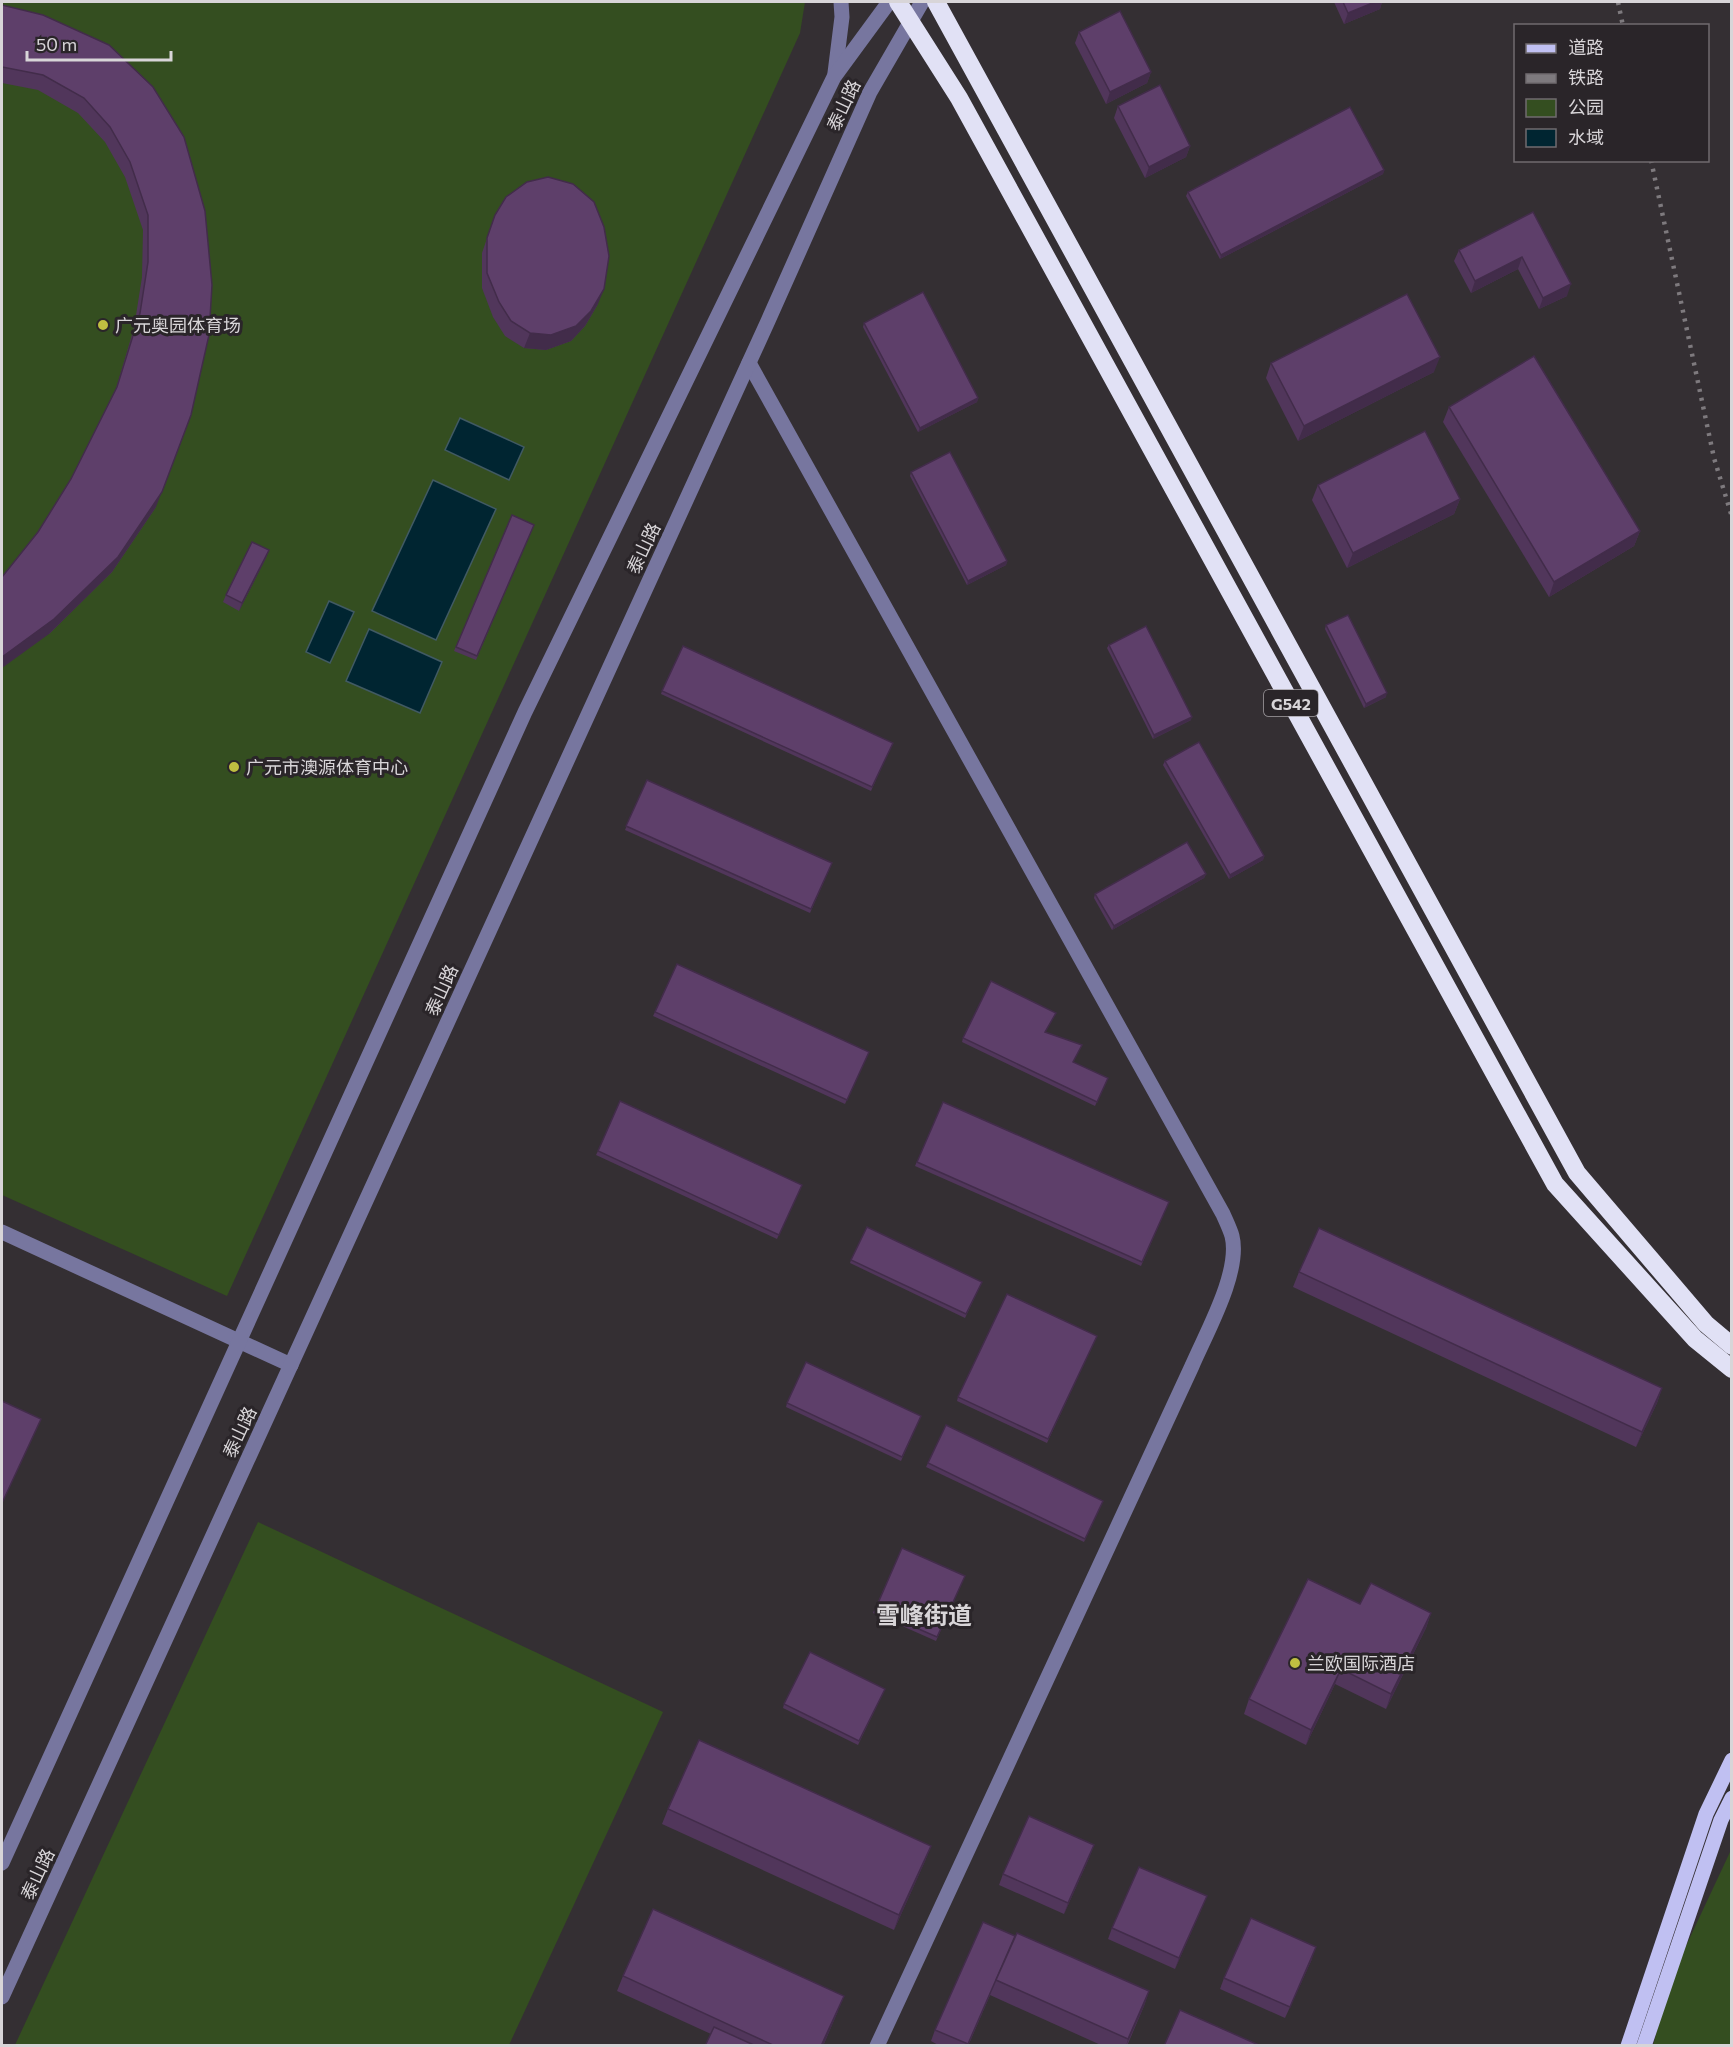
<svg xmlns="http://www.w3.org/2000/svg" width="1733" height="2047" viewBox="0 0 1733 2047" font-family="Commissioner,'Noto Sans SC',sans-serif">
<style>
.green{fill:#344e20}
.water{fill:#002531;stroke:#415a63;stroke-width:1.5}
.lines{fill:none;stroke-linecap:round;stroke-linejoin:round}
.minor{stroke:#77769f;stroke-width:15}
.major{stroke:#c0c0f2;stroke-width:15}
.highway{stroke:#e1e1f5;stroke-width:18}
.rail{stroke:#7e7a7e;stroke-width:4.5;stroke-dasharray:3 6;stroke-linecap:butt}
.wall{fill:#51365b}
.shaded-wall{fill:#422c4a}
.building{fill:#5e3f6a;stroke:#422c4a;stroke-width:1.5}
.poi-dot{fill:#bfbe41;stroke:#2a2529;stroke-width:2}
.labels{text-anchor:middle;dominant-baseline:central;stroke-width:6;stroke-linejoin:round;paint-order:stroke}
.shield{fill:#2a2529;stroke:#a4a0a4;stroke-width:1.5}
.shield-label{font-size:16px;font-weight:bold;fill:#d8d5d8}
.street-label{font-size:18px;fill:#d8d5d8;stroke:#2a2529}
.poi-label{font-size:18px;fill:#d8d5d8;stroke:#2a2529;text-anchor:start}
.district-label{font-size:24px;font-weight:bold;fill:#d8d5d8;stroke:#2a2529}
</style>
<rect width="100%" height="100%" fill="#342f33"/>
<g class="green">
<path d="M2,2H805L800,33L227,1296L2,1195Z"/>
<path d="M258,1522L663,1712L509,2045H15Z"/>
<path d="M1731,1850V2045L1653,2046L1670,1980Z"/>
</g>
<g class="water">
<path d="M460,418L524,447L509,480L445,450Z"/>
<path d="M433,480L496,509L436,640L372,611Z"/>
<path d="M329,601L354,612L330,663L306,652Z"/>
<path d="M369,629L442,662L420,713L346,681Z"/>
</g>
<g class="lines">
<g class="minor">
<path d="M835,73L842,17L841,2"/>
<path d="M749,363L1223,1214C1226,1221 1230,1229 1232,1236C1241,1272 1206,1333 1192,1366L877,2046"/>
<path d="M2,1232L291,1365"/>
<path d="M2,1863L525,712L834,77L889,2"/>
<path d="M2,1997L768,321L870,92L922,2"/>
</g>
<g class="major">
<path d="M1628,2046L1706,1814L1732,1760"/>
<path d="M1644,2046L1721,1820L1732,1798"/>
</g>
<g class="highway">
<path d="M898,2L959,98L1555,1184L1695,1339L1732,1369"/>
<path d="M936,2L1577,1173L1706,1324L1732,1346"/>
</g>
<g class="rail">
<path d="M1618,2L1623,26"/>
<path d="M1651,160L1714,458L1732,517"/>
</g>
</g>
<g class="wall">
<path d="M1334,2H1382L1380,9L1344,24Z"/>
<path d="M2,5L153,87L156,507L112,572L49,634L38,532L71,479L115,392L134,328L142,277L143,230L125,177L105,142L78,113L38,90L2,83Z"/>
<path d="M1079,32L1151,72L1147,83L1106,104L1075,43Z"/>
<path d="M1118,106L1190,146L1186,157L1145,178L1114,118Z"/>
<path d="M1384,170L1383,174L1220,259L1186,196L1188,192Z"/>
<path d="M1533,212L1567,296L1539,309L1518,269L1471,293L1454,261L1459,250Z"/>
<path d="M495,215L598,304L585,326L571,341L546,350L524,348L505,336L493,317L482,288V253Z"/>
<path d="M864,323L978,398L977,402L918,432L863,327Z"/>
<path d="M1271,363L1434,372L1298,441L1266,378Z"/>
<path d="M1449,407L1640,531L1634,546L1549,597L1443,422Z"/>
<path d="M911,472L1007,561L1006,565L967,585L910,476Z"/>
<path d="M1318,485L1460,499L1454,514L1347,568L1312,500Z"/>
<path d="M512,515L534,525L476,660L454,651Z"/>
<path d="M269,550L266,558L239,611L223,602L226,595Z"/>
<path d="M1326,625L1386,697L1364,708L1325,629Z"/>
<path d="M1109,645L1191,720L1153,739L1107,648Z"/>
<path d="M662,691L891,746L871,791L661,694Z"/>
<path d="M1165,761L1264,856L1263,860L1229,879L1163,765Z"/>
<path d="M647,780L832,863L810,913L625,830Z"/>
<path d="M1206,874L1204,878L1112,930L1094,898L1095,894Z"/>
<path d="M655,1012L869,1052L845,1104L653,1016Z"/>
<path d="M1054,1017L1045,1032L1082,1045L1073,1062L1108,1078L1095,1106L962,1042L963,1038Z"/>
<path d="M943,1102L1169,1202L1141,1266L915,1166Z"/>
<path d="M598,1151L802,1185L777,1239L596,1155Z"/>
<path d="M851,1260L980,1286L965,1318L850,1263Z"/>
<path d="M1299,1272L1662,1388L1657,1403L1636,1447L1293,1287Z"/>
<path d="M1095,1340L1047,1443L957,1401L958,1397Z"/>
<path d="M787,1403L921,1416L901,1461L786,1407Z"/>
<path d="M928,1463L1103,1501L1084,1542L926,1467Z"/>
<path d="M902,1548L965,1576L936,1641L873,1613Z"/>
<path d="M1360,1604L1431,1613L1426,1628L1386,1709L1335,1684L1306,1745L1244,1714L1249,1699Z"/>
<path d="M885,1689L858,1745L783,1708L784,1704Z"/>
<path d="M668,1809L931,1846L925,1861L894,1930L662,1824Z"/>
<path d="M1090,1856L1064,1914L999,1885L1003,1874Z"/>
<path d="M1207,1896L1175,1969L1108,1939L1112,1928Z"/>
<path d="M1015,1936L1149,1991L1144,2006L1127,2046H1103L990,1995L991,1993L968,2046H940L931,2041L935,2030Z"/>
<path d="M1312,1959L1285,2018L1220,1989L1224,1978Z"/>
<path d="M623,1976L838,2011L823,2046H705L711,2034L617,1991Z"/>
</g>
<g class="shaded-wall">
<path d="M1375,2H1382L1380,9L1344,24L1348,13Z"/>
<path d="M1151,72L1147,83L1106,104L1110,92Z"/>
<path d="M1190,146L1186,157L1145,178L1149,167Z"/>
<path d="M1384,170L1383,174L1220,259L1221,255Z"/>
<path d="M1522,257L1518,269L1471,293L1475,281Z"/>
<path d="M1571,284L1567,296L1539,309L1543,298Z"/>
<path d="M604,289L598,304L585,326L571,341L546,350L524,348L530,333Z"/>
<path d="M1440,357L1434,372L1298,441L1304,426Z"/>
<path d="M978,398L977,402L918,432L920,428Z"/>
<path d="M191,415L156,507L112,572L49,634L2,668V657Z"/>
<path d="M1460,499L1454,514L1347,568L1353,553Z"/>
<path d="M1640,531L1634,546L1549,597L1554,582Z"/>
<path d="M269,550L266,558L239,611L242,603Z"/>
<path d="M1007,561L1006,565L967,585L968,581Z"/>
<path d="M1387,693L1386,697L1364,708L1366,704Z"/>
<path d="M1192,717L1191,720L1153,739L1154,735Z"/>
<path d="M1264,856L1263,860L1229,879L1230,875Z"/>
<path d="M1206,874L1204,878L1112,930L1114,926Z"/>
<path d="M1662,1388L1657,1403L1636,1447L1642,1432Z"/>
<path d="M1431,1613L1426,1628L1386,1709L1391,1694Z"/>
<path d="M1341,1669L1335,1684L1306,1745L1311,1730Z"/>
<path d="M1094,1845L1090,1856L1064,1914L1068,1903Z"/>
<path d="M931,1846L925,1861L894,1930L899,1915Z"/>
<path d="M1207,1896L1202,1908L1175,1969L1179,1958Z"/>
<path d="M1316,1947L1312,1959L1285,2018L1290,2007Z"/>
<path d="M1149,1991L1144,2006L1126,2046L1128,2039Z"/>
<path d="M844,1996L838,2011L823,2046H821Z"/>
</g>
<g class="building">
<path d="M1343,2H1375L1348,13Z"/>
<path d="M2,5L43,15L109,45L153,87L184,137L205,211L212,285L209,335L191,415L162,492L118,557L54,619L2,657V577L38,532L71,479L117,387L140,313L148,262V215L130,162L110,127L84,98L43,75L2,67Z"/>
<path d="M1120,11L1151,72L1110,92L1079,32Z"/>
<path d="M1160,85L1190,146L1149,167L1118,106Z"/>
<path d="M1350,107L1384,170L1221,255L1188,192Z"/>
<path d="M548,177L573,184L594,202L604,227L609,256L604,289L591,311L576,326L551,335L530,333L511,321L499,302L487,273V238L495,215L506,197L527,182Z"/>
<path d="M1533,212L1571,284L1543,298L1522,257L1475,281L1459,250Z"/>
<path d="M923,292L978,398L920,428L864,323Z"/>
<path d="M1407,294L1440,357L1304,426L1271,363Z"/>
<path d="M1534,356L1640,531L1554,582L1449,407Z"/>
<path d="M1425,431L1460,499L1353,553L1318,485Z"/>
<path d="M950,452L1007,561L968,581L911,472Z"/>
<path d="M512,515L534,525L477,656L456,647Z"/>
<path d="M252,542L269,550L242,603L226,595Z"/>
<path d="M1348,615L1387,693L1366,704L1326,625Z"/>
<path d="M1146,626L1192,717L1154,735L1109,645Z"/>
<path d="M683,646L893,743L872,787L662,691Z"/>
<path d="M1199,742L1264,856L1230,875L1165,761Z"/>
<path d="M647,780L832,863L811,909L626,826Z"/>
<path d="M1187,842L1206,874L1114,926L1095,894Z"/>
<path d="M677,964L869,1052L847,1100L655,1012Z"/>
<path d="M991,981L1056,1013L1045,1032L1082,1045L1073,1062L1108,1078L1097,1102L963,1038Z"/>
<path d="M620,1101L802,1185L779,1235L598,1151Z"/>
<path d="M943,1102L1169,1202L1142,1262L917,1162Z"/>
<path d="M867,1227L982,1282L966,1314L851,1260Z"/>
<path d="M1319,1228L1662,1388L1642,1432L1299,1272Z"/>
<path d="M1007,1294L1097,1336L1048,1439L958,1397Z"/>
<path d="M806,1362L921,1416L902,1457L787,1403Z"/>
<path d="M2,1401L41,1419L2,1503Z"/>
<path d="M946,1425L1103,1501L1085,1539L928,1463Z"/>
<path d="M902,1548L965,1576L937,1637L875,1610Z"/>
<path d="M1308,1579L1360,1604L1371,1583L1431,1613L1391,1694L1341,1669L1311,1730L1249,1699Z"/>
<path d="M810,1652L885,1689L859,1741L784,1704Z"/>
<path d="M699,1740L931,1846L899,1915L668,1809Z"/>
<path d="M1029,1816L1094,1845L1068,1903L1003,1874Z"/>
<path d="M1139,1867L1207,1896L1179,1958L1112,1928Z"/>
<path d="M653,1909L844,1996L821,2046H775L623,1976Z"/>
<path d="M1251,1918L1316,1947L1290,2007L1224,1978Z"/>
<path d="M983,1922L1015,1936L968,2044L935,2030Z"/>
<path d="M1017,1933L1149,1991L1128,2039L996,1980Z"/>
<path d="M1180,2010L1261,2046H1164Z"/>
<path d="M714,2027L756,2046H705Z"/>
</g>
<g class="poi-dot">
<circle cx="103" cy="325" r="6"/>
<circle cx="234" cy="767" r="6"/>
<circle cx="1295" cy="1663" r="6"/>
</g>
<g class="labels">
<rect class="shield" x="1264" y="690" width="54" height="26" rx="4.5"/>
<g class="shield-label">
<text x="1291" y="703">G542</text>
</g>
<g class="street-label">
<text transform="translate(843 105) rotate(-65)">泰山路</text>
<text transform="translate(643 548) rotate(-65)">泰山路</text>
<text transform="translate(441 990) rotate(-66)">泰山路</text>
<text transform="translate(239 1432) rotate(-65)">泰山路</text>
<text transform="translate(37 1874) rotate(-65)">泰山路</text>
</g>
<g class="poi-label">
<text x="115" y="325">广元奥园体育场</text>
<text x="246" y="767">广元市澳源体育中心</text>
<text x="1307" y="1663">兰欧国际酒店</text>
</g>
<g class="district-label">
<text x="924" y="1614">雪峰街道</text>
</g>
</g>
<rect width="1733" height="2047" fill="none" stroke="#d8d5d8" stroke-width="6"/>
<rect x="1514" y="24" width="195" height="138" fill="#2a2529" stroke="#706b6f" stroke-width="1.5"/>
<rect x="1526" y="44" width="30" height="9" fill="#c0c0f2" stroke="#706b6f" stroke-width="1.5"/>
<text x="1568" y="54" font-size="18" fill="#d8d5d8">道路</text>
<rect x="1526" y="74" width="30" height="9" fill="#7e7a7e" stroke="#706b6f" stroke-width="1.5"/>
<text x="1568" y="84" font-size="18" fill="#d8d5d8">铁路</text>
<rect x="1526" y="99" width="30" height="18" fill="#344e20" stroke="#706b6f" stroke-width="1.5"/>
<text x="1568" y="114" font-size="18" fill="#d8d5d8">公园</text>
<rect x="1526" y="129" width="30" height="18" fill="#002531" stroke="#706b6f" stroke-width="1.5"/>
<text x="1568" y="144" font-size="18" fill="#d8d5d8">水域</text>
<path d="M27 51v9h144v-9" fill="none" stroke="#d8d5d8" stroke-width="3"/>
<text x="36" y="51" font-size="18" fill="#d8d5d8" stroke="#2a2529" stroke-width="4.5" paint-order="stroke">50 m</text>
</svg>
